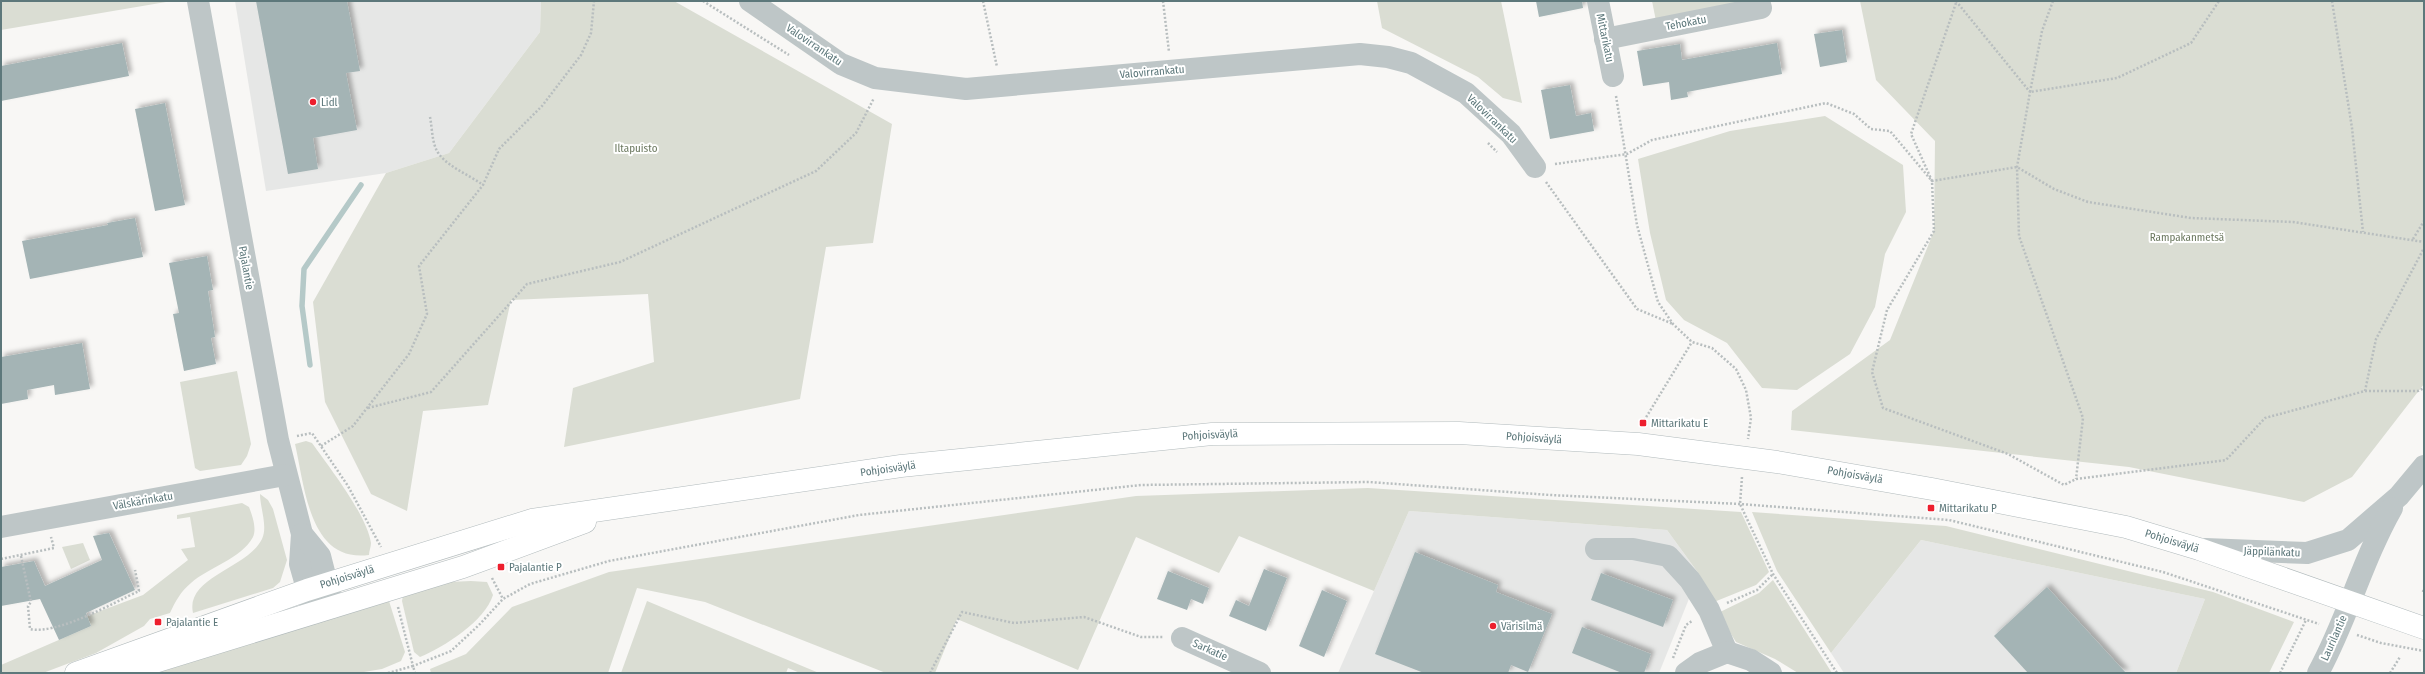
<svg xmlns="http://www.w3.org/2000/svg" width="2425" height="674" viewBox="0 0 2425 674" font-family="'Fira Sans Condensed',sans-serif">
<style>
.built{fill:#e6e7e6}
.green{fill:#daddd3}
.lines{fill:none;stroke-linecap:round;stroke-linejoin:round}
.stream{stroke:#b5c9c8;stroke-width:5.5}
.building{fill:#a4b4b5;filter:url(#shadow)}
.major-casing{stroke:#b1babc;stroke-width:23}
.path{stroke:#b8bebf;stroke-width:2.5;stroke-dasharray:2 2;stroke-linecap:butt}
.minor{stroke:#bec6c7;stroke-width:22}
.major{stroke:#fff;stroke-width:22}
.poi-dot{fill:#ed1f2e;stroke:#fff;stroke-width:1.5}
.labels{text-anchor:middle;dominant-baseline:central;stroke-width:4;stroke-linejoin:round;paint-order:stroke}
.street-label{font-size:11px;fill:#5d787b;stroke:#fff}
.poi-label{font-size:11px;fill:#5d787b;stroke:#fff;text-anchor:start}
.park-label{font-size:11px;fill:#6c7960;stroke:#fff}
</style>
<defs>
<filter id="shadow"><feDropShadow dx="3.5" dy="-3.5" stdDeviation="2" flood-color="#0004"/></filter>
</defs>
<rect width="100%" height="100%" fill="#f8f7f5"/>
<g class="built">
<path d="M235,1H541L540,32L449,153L386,173L266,191Z"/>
<path d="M1409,511L1667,530L1699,574L1659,673H1338Z"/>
<path d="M1921,540L2205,599L2176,673H1844L1831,653Z"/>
</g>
<g class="green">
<path d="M1,1H166V2L1,30Z"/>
<path d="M541,1H674L892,124L873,243L826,247L800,399L564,447L573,388L654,362L648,294L511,300L488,405L423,411L407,511L371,494L325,402L313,302L386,173L449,153L540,32Z"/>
<path d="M1377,1H1501L1522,103L1503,98L1478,77L1382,28Z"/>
<path d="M1652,1H1749L1656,21Z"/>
<path d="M1860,1H2424V384L2352,477L2304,502L2129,467L1791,430L1792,411L1890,340L1934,231L1935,141L1876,80Z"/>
<path d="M1825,116L1903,165L1906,212L1885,254L1875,307L1850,354L1797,390L1762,388L1727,343L1684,320L1666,300L1650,233L1638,159L1730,131Z"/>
<path d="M237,371L251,444L247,456L241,465L200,471L195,468L180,382Z"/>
<path d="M306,441L312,443C329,467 367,515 371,543C371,547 369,551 369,555C309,563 305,487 295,444Z"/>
<path d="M1368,488L1741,512L1769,572L1756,585L1714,602L1699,574L1667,530L1409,511L1374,591L1239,536L1219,573L1136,537L1078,670L957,619L935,673H886L705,602L637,588L608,673H431L430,669L466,654L512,607L609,572L1136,496Z"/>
<path d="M260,494L268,500L273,509L287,560L280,582L273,588L193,613C185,577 248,568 262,539C268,526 260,508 260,494Z"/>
<path d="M242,503L249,507C252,515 257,528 253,537C241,559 209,567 191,583C181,591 175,602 170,613L150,619L144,626L96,653L43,673H1V665L91,626L87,616L143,595L188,560L181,549L195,547L190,517L177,519V515Z"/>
<path d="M1752,512L1946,526L2213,592L2294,622L2269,673H2176L2205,599L1921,540L1831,653L1777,571Z"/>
<path d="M83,543L90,560L71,569L62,547Z"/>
<path d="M1773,580L1832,673H1798L1775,659L1736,642L1718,613L1759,593Z"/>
<path d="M471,581L487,582L493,595C485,621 444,647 420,657L414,652L402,601L403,596L449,582Z"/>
<path d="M389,601L405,652L401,661L382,669L358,673H148Z"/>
<path d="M647,601L819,673H800L788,668L786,673H621Z"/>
</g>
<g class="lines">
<path class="stream" d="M310,365L302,306L304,269L361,185"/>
</g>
<g class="building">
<path d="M256,1H347L360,71L346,73L357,130L313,138L318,169L288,174Z"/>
<path d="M1536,1H1582L1583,8L1539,17Z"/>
<path d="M1842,30L1847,62L1820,67L1814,34Z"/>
<path d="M122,43L129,76L1,101V66Z"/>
<path d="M1777,43L1782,74L1687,92L1688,97L1671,100L1669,82L1643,86L1637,51L1680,44L1682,60Z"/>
<path d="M1570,85L1576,116L1591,113L1594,131L1550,139L1541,90Z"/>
<path d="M165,103L185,205L155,211L135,109Z"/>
<path d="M135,218L143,257L30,279L22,241L108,225L107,223Z"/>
<path d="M207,256L213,290L208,291L215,337L211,338L216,364L184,371L173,314L179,313L169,263Z"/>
<path d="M82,343L90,389L55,395L54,385L27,390L28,399L1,404V357Z"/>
<path d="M109,533L135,590L86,613L91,626L59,640L40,599L1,606V567L34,561L45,586L102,560L93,536Z"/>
<path d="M1415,552L1498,585L1496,592L1552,614L1528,672L1511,665L1508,673H1424L1375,654Z"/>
<path d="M1264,569L1287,578L1266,631L1229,616L1236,600L1249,606Z"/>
<path d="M1168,571L1209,588L1203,604L1191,599L1187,610L1157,599Z"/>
<path d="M1601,573L1673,600L1663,627L1591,600Z"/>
<path d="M2047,587L2126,673H2028L1994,636Z"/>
<path d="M1322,590L1347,601L1324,657L1299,646Z"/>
<path d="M1582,627L1651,654L1644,673H1622L1572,653Z"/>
</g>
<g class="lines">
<defs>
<g id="major">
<path d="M122,672L463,567L585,522"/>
<path d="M76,673L307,590L532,520L901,466L1212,434L1459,433L1638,444L1777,462L1932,489L2126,527L2199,549L2424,628"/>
</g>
</defs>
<use href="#major" class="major-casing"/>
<g class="path">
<path d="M703,1L789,55"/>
<path d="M983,1L997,67"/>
<path d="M1163,1L1169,52"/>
<path d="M1956,1L2030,92L2017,167L2019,236L2083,418L2076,479"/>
<path d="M2053,1L2042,31L2030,92L2117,78L2191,43L2219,1"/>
<path d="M2332,1L2352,128L2363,232"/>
<path d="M1956,3L1911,134L1932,181L1934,231L1887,310L1872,372L1883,408L2008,454L2064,485L2076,479L2226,460L2265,418L2365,391L2376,339L2424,248"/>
<path d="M1616,96L1637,225L1658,302L1673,324L1692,342L1712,348L1736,369L1746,390L1751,418L1748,439"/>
<path d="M430,117C432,127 432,140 436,149C443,165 468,174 483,185"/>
<path d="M1488,143L1497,152"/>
<path d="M1555,164L1627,154L1652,140L1826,103L1854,114L1871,129L1890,131L1932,181L2017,167L2054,189L2088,202L2191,218L2293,222L2424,242"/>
<path d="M1546,182L1637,309L1673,324"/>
<path d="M2413,239L2424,221"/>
<path d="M2365,391H2418L2424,388"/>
<path d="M368,408L431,392L527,284L620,262L816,171L856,133L874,98"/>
<path d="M1642,424L1692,342"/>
<path d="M297,436L312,433L348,486L381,547"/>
<path d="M321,446L353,426L409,354L427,314L419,266L483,185L499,149L542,106L581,55L591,33L594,1"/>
<path d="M1742,477L1740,504L1773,574L1837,673"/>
<path d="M21,556L31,602L28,606L30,629C57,635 113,603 139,591L135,570"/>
<path d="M1,559L54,548L51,537"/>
<path d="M492,578L503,599"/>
<path d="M2423,592L2424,588"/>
<path d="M1727,603L1757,590L1773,574"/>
<path d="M398,607L413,666L451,651L479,625L503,599L530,584L609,561L859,515L1141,485L1369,482L1550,495L1740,504L1949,520L2163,572L2319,624"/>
<path d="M2357,635L2381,643L2424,651"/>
<path d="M1673,658L1686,625L1692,621"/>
<path d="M388,673L413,666L415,673"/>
<path d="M930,673L962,612L1014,623L1084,617L1141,637H1163"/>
<path d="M2280,673L2306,620"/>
<path d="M2390,673L2400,657"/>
</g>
<g class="minor">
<path d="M198,1L278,440L302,534L300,564L314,613"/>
<path d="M750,1L841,64L875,78L966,89L1360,54L1388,57L1411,63L1466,93L1511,134L1535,167"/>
<path d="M1598,1L1613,76"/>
<path d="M1605,39L1761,8L1759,1"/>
<path d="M1,527L285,475"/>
<path d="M302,534L320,556L333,607"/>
<path d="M1596,549H1633L1668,556L1690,580L1709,610L1727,652"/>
<path d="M2205,549L2307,553L2348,540L2399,496L2424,466"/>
<path d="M1182,638L1260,673"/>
<path d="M1686,673L1700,663L1727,652L1751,660L1771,673"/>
<path d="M2318,673C2347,620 2362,561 2392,508"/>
</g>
<use href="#major" class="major"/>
</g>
<g class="poi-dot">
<circle cx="313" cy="102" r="4"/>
<rect x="1639" y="419" width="8" height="8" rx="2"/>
<rect x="1927" y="504" width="8" height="8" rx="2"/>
<rect x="497" y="563" width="8" height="8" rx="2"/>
<rect x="154" y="618" width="8" height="8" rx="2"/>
<circle cx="1493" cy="626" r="4"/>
</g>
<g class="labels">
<g class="street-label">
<text transform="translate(1686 23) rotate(-11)">Tehokatu</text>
<text transform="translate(1605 38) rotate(78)">Mittarikatu</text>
<text transform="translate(814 45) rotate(34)">Valovirrankatu</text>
<text transform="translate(1152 72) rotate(-5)">Valovirrankatu</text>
<text transform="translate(1492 119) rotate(44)">Valovirrankatu</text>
<text transform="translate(246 268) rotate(80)">Pajalantie</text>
<text transform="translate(1210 435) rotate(-3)">Pohjoisväylä</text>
<text transform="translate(1534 438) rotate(4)">Pohjoisväylä</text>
<text transform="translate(888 469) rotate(-8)">Pohjoisväylä</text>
<text transform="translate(1855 475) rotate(10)">Pohjoisväylä</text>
<text transform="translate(143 501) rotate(-10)">Välskärinkatu</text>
<text transform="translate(2172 541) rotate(17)">Pohjoisväylä</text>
<text transform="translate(2272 552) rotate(2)">Jäppilänkatu</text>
<text transform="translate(347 577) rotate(-17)">Pohjoisväylä</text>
<text transform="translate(2334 638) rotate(-66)">Laurilantie</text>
<text transform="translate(1210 650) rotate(24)">Sarkatie</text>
</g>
<g class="poi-label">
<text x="321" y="102">Lidl</text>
<text x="1651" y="423">Mittarikatu E</text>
<text x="1939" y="508">Mittarikatu P</text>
<text x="509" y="567">Pajalantie P</text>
<text x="166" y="622">Pajalantie E</text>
<text x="1501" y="626">Värisilmä</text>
</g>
<g class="park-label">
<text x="636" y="148">Iltapuisto</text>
<text x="2187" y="237">Rampakanmetsä</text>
</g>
</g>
<rect width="2425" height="674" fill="none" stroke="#5d787b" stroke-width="4"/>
</svg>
